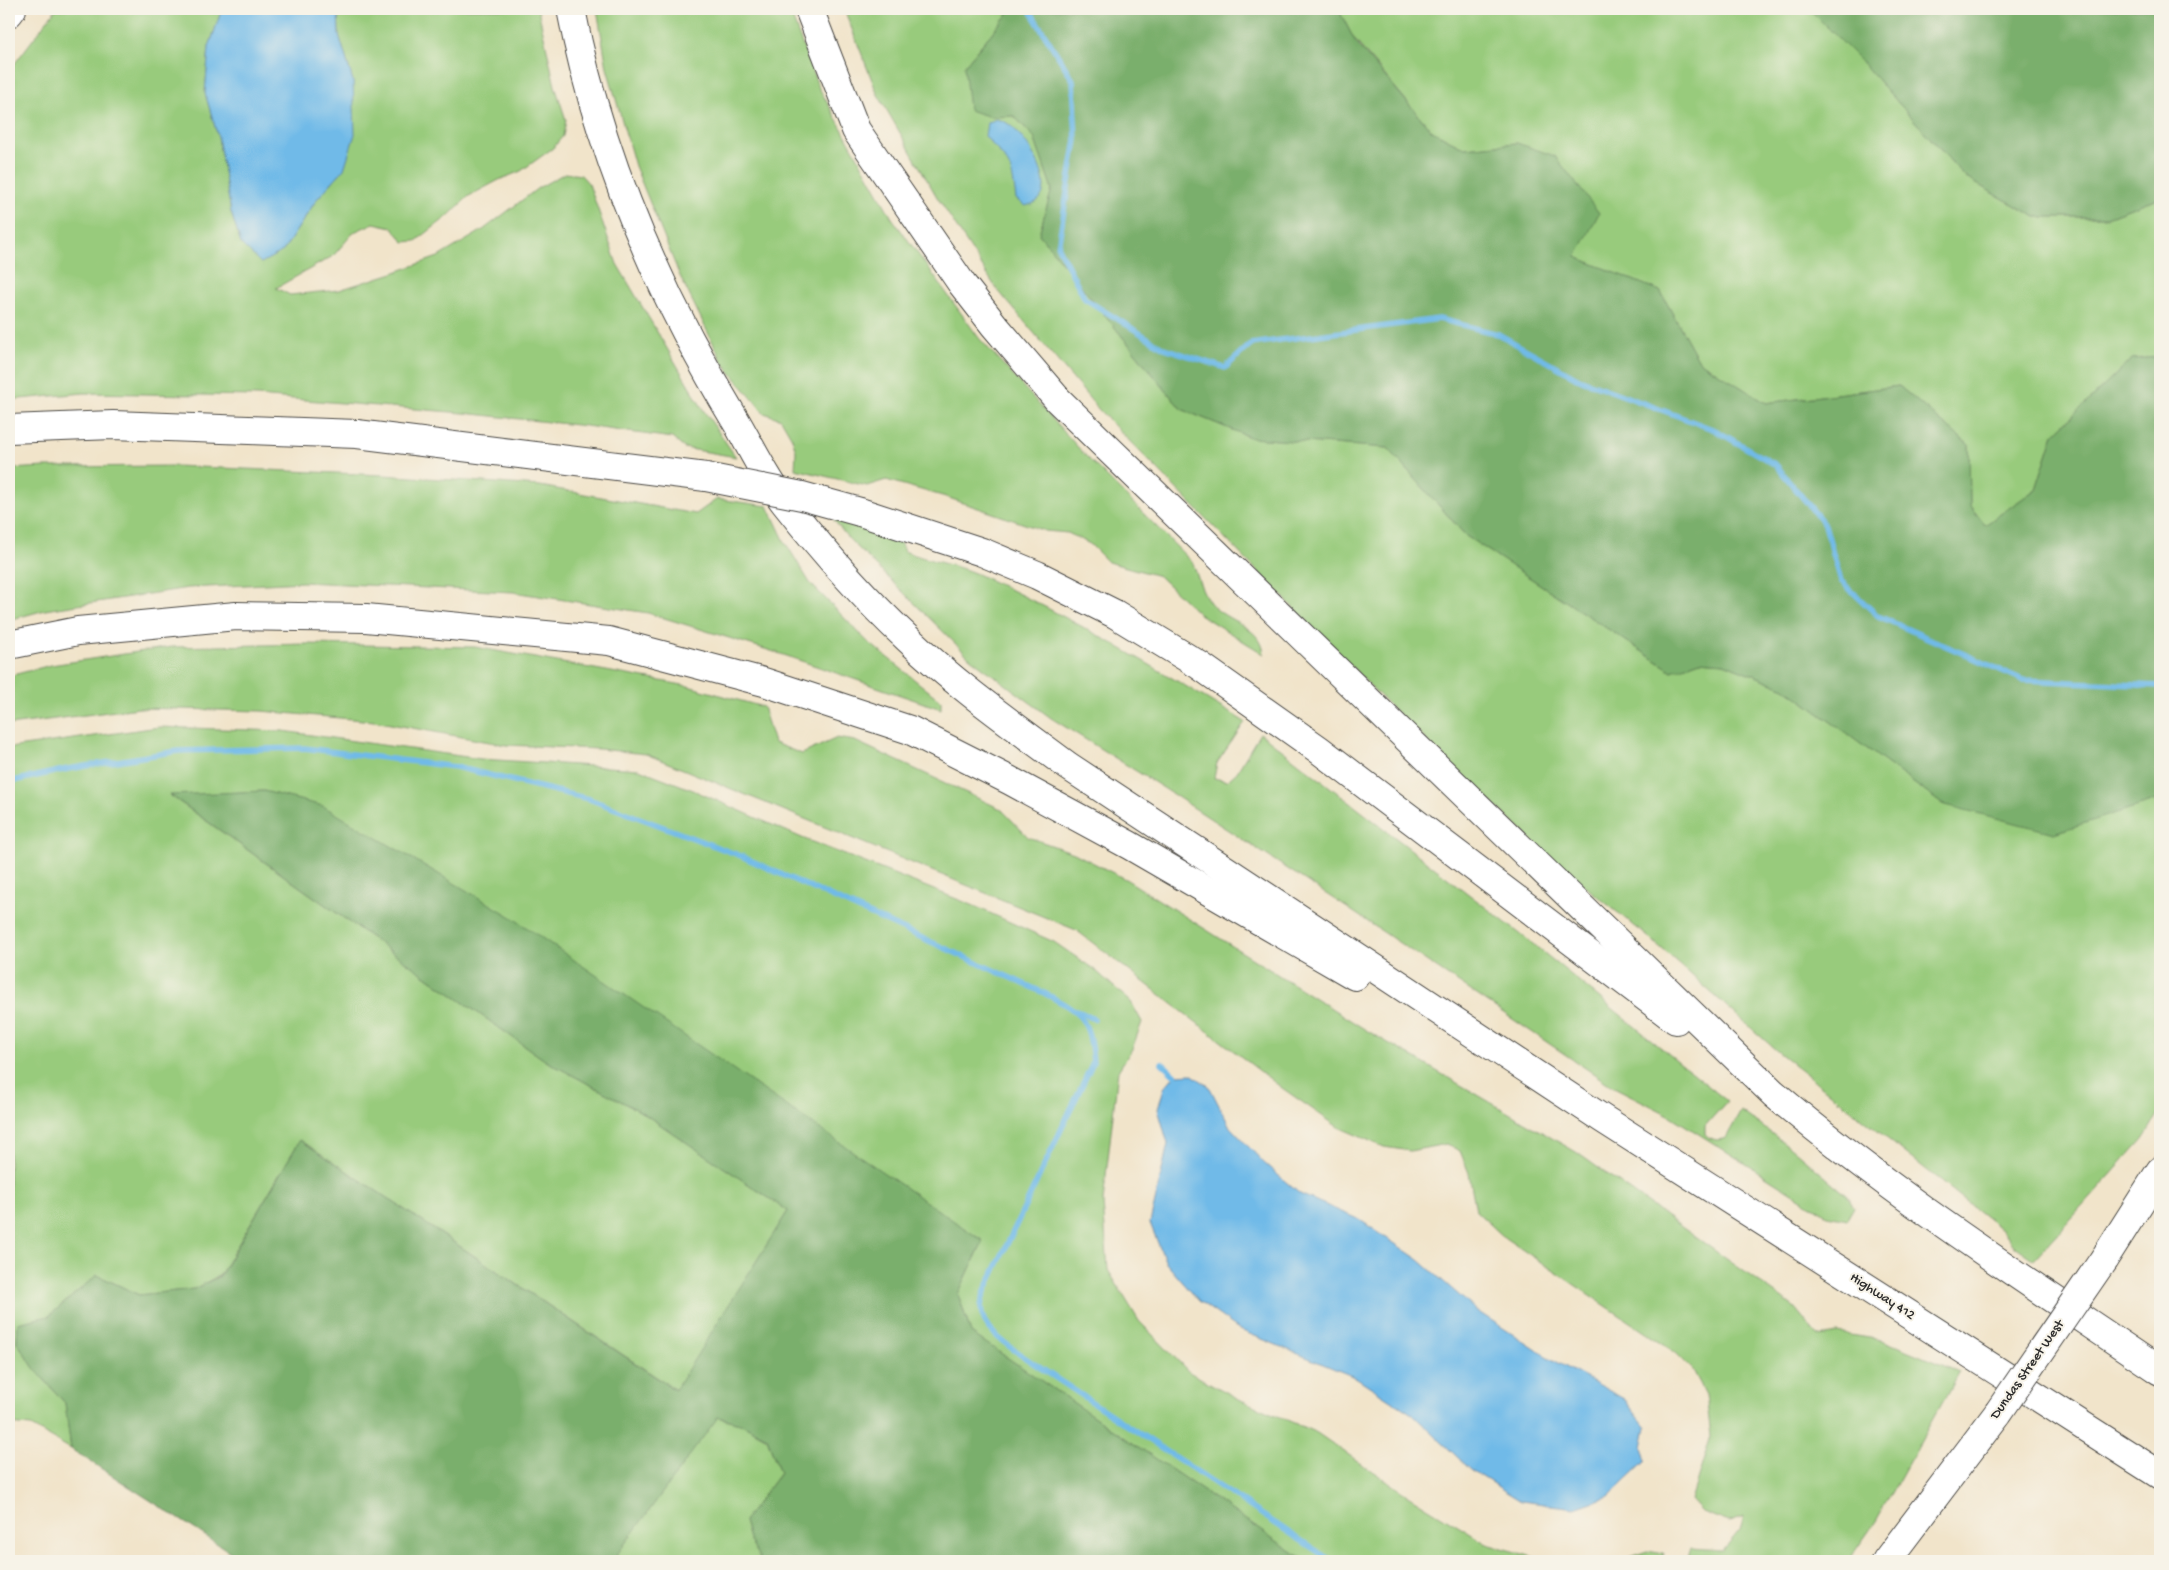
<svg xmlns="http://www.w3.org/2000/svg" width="2169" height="1570" viewBox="0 0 2169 1570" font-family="'Gochi Hand',sans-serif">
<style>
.green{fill:#98cb7c;stroke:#627b54}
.forest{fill:#7aaf6c;stroke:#526d4c}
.water{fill:#6fbae8;stroke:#4d728a}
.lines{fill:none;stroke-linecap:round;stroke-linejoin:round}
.stream{stroke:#6fbae8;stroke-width:5.5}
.primary-casing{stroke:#494743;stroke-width:30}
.motorway-casing{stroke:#494743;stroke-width:30}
.primary{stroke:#fff;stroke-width:28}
.motorway{stroke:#fff;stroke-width:28}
.primary-bridge-casing{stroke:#494743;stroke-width:30;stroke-linecap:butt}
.motorway-bridge-casing{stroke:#494743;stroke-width:30;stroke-linecap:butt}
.primary-bridge{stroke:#fff;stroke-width:28}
.motorway-bridge{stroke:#fff;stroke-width:28}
.labels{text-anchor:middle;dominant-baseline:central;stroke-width:4;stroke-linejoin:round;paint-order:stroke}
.street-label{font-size:14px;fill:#2b2b2b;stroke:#f7f3e8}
</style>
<rect width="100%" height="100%" fill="#f7f3e8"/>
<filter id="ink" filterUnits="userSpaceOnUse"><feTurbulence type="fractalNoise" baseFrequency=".02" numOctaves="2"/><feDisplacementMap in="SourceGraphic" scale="10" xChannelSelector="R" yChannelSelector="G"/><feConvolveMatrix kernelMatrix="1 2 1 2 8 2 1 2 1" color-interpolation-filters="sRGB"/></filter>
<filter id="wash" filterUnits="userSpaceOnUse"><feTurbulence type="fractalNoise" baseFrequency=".0096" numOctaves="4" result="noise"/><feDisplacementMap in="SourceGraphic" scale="20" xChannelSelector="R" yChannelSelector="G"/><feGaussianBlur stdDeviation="1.12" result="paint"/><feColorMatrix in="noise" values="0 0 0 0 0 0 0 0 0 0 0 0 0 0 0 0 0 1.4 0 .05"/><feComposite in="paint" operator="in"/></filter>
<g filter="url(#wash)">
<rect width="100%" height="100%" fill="#f1e4ca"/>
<g class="green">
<path d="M56,9H222L209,47L205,93L218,137L231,212L241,244L283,251L317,199L344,169L353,81L339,35L338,9H538L555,86L566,120L563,136L553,148L521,171L499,180L469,196L447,217L416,241L404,242L392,227L374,223L354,232L333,256L276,288L290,295L339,290L393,273L438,257L483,230L538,188L565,173L581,175L589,184L617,264L704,411L736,457L684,448L672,438L586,426L463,413L257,396L84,393L9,400V71Z"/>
<path d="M597,9H789L818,86L892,218L979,338L1085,455L1193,563C1198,578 1203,597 1215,608C1232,623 1262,628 1264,654L1199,614L1159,576L1108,562L1090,544L1068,533L1045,531L946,497L886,480L867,486L795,469L796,451L792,438L781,419L764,413L723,363L679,274L635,166L607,68Z"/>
<path d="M844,9H1012L964,66L991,117L1014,116L1034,137L1052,189L1039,234L1181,409L1252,438L1388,448L1466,536L1672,671L1700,661L1724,663L1785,688L1942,804L2110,814L2160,799V1112L2143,1139L2034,1260L2014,1246L2001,1229L1777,1051L1652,940L1557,864L1389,705L1100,411L996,288L937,197L877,93Z"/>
<path d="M1338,9H1809L1859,59L1966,178L2036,217H2107L2160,197V357L2132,359L2054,434L2036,489L1985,525L1970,506L1969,445L1899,386L1766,403L1699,361L1660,291L1576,257L1517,143L1465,148L1432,131L1354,39Z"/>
<path d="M175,466L383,475L540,486L696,514L717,499L768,506L785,542L810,583L867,641L941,701V709L781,654L648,613L513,592L303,582L188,588L45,610L9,620V469L45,467Z"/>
<path d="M833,519L898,538L904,551C928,561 954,564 977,574C1070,616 1158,669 1245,722L1217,763L1214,778L1227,781L1237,772L1260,733L1528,940L1727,1101L1705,1126V1134C1712,1141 1717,1141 1726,1138L1741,1111L1790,1147L1848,1196L1854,1207L1847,1219L1827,1215L1667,1114L1612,1086L1346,907L1165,789L1051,718L970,658L848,538Z"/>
<path d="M306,644L475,647L688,686L763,707L774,743L802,754L837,738L855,741L1001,809L1028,837L1074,853L1127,880L1366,1030L1576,1152L1794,1307L1818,1336L1838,1333L1882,1340L1959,1372L1876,1521L1848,1561H1687L1691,1548L1723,1550L1740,1530L1744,1517L1729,1522L1702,1512L1691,1500L1711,1436L1706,1395L1693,1370L1676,1353L1505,1238L1476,1211L1469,1173L1460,1151L1446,1144L1410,1151L1384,1147L1338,1127L1282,1088L1076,930L646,754L599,749L506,745L374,721L261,711L139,708L9,725V676L51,665L171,647Z"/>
<path d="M159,727L283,731L481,759L639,769L693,790L802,838L972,905L1054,942L1095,970L1131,1002L1142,1022L1132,1049L1118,1071L1103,1202L1108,1270L1139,1321L1189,1372L1241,1400L1317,1433L1401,1491L1487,1544L1548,1561H1306L971,1333L958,1294L983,1241L264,791L171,796L546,1061L643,1113L788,1211L676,1390L300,1140L220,1275L194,1289L139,1295L97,1275L49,1316L18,1323L17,1342L34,1368L65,1403L71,1449L31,1426L9,1424V748Z"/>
<path d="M717,1417L740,1423L767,1438L780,1473L744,1521L749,1539L761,1561H612Z"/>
<path d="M1647,1551L1664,1554L1662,1561H1618Z"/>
</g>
<g class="forest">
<path d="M1012,9H1338L1356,43L1432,131L1465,148L1517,143L1555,156L1599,213L1576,257L1660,291L1699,361L1766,403L1899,386L1969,445L1970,506L1985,525L2036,489L2054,434L2132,359L2160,357V799L2054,833L1942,804L1785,688L1724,663L1700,661L1672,671L1466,536L1388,448L1252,438L1181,409L1039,234L1052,189L1034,137L1014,116L991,117L969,110L964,66Z"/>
<path d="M1809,9H2160V197L2107,217H2036L1966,178L1859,59Z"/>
<path d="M264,791L323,806L510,916L983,1241L958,1294L971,1333L1306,1561H761L749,1539L744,1521L780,1473L767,1437L740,1423L718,1417L612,1561H244L71,1449L65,1403L34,1368L17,1342L18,1323L49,1316L97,1275L139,1295L194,1289L220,1276L300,1140L675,1390L788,1211L643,1113L546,1061L170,795Z"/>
</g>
<g class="water">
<path d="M222,9H338L339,35L353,81L355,134L344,169L317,199L283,251L261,263L241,244L231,212L218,137L205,93L209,47Z"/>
<path d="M996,119C999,120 1004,121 1007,123C1023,133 1060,186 1036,202C1033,204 1028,205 1025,206L1016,199C1011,159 1009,165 985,136L987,123Z"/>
<path d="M1191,1074L1209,1086L1230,1127L1264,1163L1300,1194L1360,1220L1419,1260L1477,1311L1546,1356L1624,1399L1646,1427L1642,1447L1646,1461L1609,1496L1575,1508L1521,1501L1471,1470L1412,1414L1357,1378L1240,1330L1199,1301L1166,1263L1150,1223L1168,1144L1158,1109L1164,1088L1175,1075Z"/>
</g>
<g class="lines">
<g class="stream">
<path d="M1029,9L1073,80L1076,140L1058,247L1085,299L1164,348L1225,368L1251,344L1439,319L1498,334L1579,379L1715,430L1776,465L1825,525L1841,581L1878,616L2023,680L2160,686"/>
<path d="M9,782L68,769L178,751L304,748L456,767L589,799L741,856L1044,993C1082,1013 1089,1018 1093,1062L986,1289C984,1294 981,1302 981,1308C982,1331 1011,1347 1027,1359L1332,1561"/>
<path d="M1076,1010L1094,1019"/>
<path d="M1162,1063L1175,1075"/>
</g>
</g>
</g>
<g filter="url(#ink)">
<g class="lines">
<defs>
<g id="primary">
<path d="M2104,1259L2160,1171"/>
<path d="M1886,1561L1998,1413"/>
</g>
<g id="motorway">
<path d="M571,9C599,157 659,294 737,423C752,449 766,479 785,503C822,550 863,597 907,638C956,685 1013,725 1068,766L1603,1119L2160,1475"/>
<path d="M809,9L856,130L962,284L994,325L1058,400L1773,1093C1894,1196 2029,1282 2160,1371"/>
<path d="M9,13L12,9"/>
<path d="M9,429L113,425L357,434L706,477"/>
<path d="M860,512L982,552L1037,575L1115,614L1199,665L1318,749L1676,1020"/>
<path d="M9,645L78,631L236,616L366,618L609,641L764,682L910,730L1009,780L1129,845L1355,976"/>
</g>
</defs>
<use href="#primary" class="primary-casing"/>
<use href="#motorway" class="motorway-casing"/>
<use href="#primary" class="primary"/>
<use href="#motorway" class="motorway"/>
<defs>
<path id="primary-bridge" d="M1998,1413L2104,1259"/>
<path id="motorway-bridge" d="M706,477L802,496L860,512"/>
</defs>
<use href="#primary-bridge" class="primary-bridge-casing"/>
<use href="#motorway-bridge" class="motorway-bridge-casing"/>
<use href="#primary-bridge" class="primary-bridge"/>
<use href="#motorway-bridge" class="motorway-bridge"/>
</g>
</g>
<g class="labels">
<g class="street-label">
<text transform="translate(1882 1297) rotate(33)">Highway 412</text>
<text transform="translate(2028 1370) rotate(-55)">Dundas Street West</text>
</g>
</g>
<rect width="2169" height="1570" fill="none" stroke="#f7f3e8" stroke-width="30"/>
</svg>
